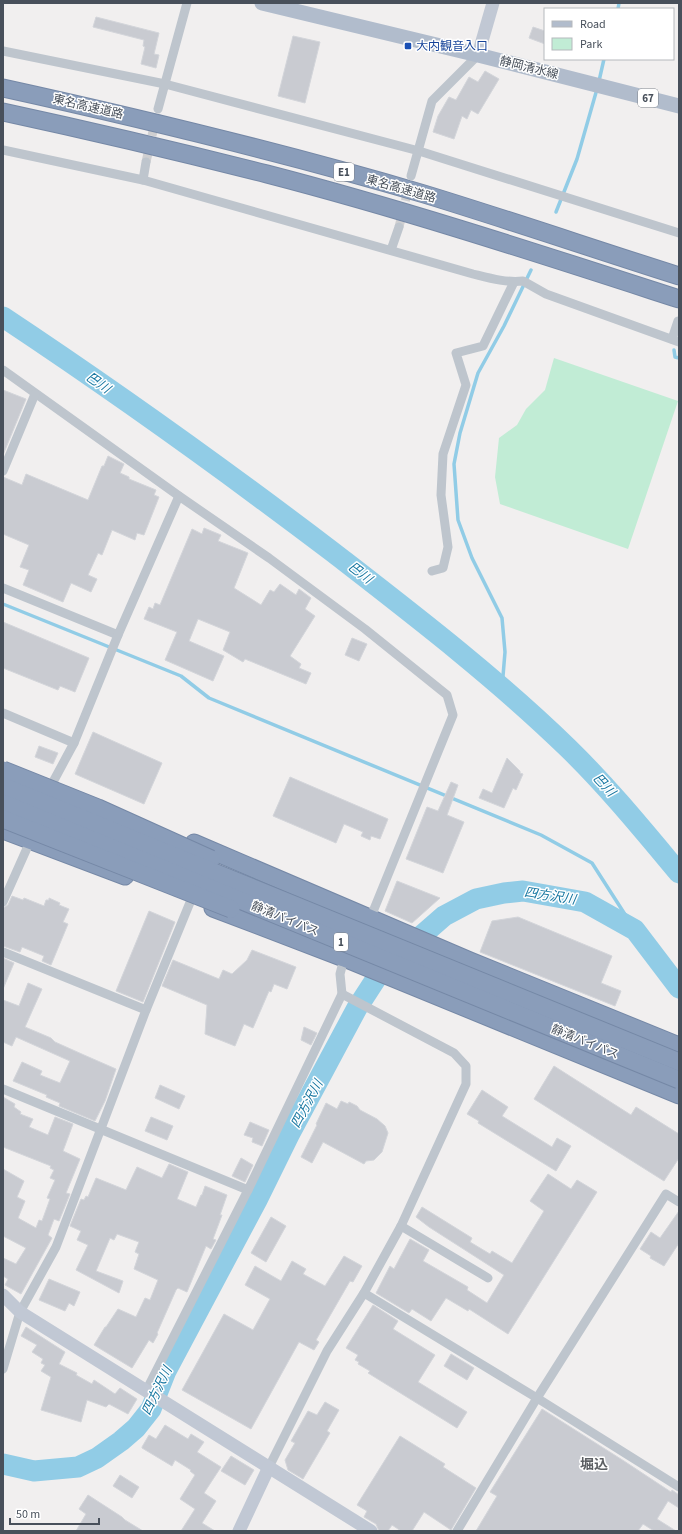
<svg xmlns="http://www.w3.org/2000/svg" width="682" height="1534" viewBox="0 0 682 1534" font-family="'Source Sans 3','Noto Sans JP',sans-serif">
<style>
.green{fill:#c1ecd5}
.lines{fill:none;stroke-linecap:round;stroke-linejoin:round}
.stream{stroke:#91cce6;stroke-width:3.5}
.river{stroke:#91cce6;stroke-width:21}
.building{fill:#c9cbd1;stroke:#d3d5da}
.street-tunnel{stroke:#cfcfd1;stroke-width:9;stroke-dasharray:9 4.5;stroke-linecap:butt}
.highway-casing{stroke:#7588a6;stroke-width:19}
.street{stroke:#bec5cd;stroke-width:9}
.secondary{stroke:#c1c8d4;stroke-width:13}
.primary{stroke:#b1bccc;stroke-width:15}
.highway{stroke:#8a9dba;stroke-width:17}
.highway-bridge-casing{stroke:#7588a6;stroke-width:19;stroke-linecap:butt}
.highway-bridge{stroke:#8a9dba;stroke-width:17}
.transit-dot{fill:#1a4fb4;stroke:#fff;stroke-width:1.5}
.labels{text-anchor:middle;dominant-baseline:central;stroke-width:3;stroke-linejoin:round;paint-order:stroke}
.shield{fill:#fff;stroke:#7f848c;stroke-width:1}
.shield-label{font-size:11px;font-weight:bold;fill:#48505b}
.transit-label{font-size:12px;fill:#164399;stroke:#fff;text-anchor:start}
.street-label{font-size:12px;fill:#48505b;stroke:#fff}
.water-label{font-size:13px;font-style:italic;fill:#1676a0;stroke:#fff}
.quarter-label{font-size:14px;font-weight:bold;fill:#5c5f63;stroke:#fff}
</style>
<rect width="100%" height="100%" fill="#f1efef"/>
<path class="green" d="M554,358L678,401L628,549L500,504L495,477L499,438L517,425L526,409L545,390Z"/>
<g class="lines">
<g class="stream">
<path d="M618,9L619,3"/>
<path d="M599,81L604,59"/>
<path d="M556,212L577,159L597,89"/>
<path d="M674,350L675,357L679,358"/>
<path d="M3,604L181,676L209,698L541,835L592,863L635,930"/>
<path d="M502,688L505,652L502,618L472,558L458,520L454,464L460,433L478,373L504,326L531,270"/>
</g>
<g class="river">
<path d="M3,317C116,392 226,471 334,553C414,615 495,677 568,748C608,787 643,830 679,873"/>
<path d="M3,1464L34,1471L78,1467L97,1458L121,1441L136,1428L151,1409L166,1371L257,1200L289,1135L357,1008L381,971L444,916L476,899L504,893L523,891L585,902L635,930L679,988"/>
</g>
</g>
<g class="building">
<path d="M96,17L159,33L154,54L159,55L156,68L141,64L145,47L143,46L144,40L93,27Z"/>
<path d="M533,27L545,31V44L529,38Z"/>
<path d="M293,36L320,42L305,103L278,96Z"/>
<path d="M485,71L499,79L478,114L471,110L467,119L462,116L454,139L433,132L438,116L449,97L456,100L469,77L478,82Z"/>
<path d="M3,390L26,399L3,455Z"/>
<path d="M108,456L124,464L120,473L129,477V479L156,490L154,495L159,497L144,535L137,533L135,540L112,530L102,555L98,553L88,575L97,579L91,592L71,583L63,602L23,585L29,570L20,567L29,545L3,534V477L22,485L26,474L88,500L102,466H104Z"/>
<path d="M204,528L221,535L218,541L248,553L234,588L261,605L270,590L274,592L280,584L296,595L299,589L311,598L305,609L315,616L290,656L301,664L299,668L311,673L306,684L245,659L243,662L223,650L230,632L198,619L189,641L224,656L213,681L165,660L177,632L144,619L149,607L153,609L155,603L160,605L192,529L202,534Z"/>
<path d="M3,622L89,658L75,692L60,686L58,690L3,668Z"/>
<path d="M352,638L367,644L359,661L345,655Z"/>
<path d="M93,732L162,763L144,804L75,774Z"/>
<path d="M39,746L58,753L53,764L35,757Z"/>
<path d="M507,758L520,771V773L523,774L516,790L513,788L504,808L479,798L483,789L492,793Z"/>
<path d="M290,777L388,819L380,839L371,836L370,840L361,836L363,832L344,824L336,843L273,816Z"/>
<path d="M451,782L458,785L447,815L464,822L443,873L406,859L427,807L438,811Z"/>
<path d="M397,881L440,898L412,923L385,911Z"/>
<path d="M12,896L23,900L24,898L44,906L46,900H49V898L60,903L59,905L69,909L63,922L68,924L51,965L42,961L44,956L22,947L20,952L3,946V908L8,905Z"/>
<path d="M149,911L175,922L143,1002L116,991Z"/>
<path d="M518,917L612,956L601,983L621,991L615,1006L480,952L492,921Z"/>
<path d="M252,950L296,967L287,989L274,984L271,992L269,991L253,1028L244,1024L235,1046L205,1034L207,1005L162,986L173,960L219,979L223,970L232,974L247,960Z"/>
<path d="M3,958L14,963L3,989Z"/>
<path d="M28,983L42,989L25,1027L51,1038L55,1042L84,1055L116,1069L105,1101L95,1121L59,1106L60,1103L46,1097L47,1095L13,1081L22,1062L42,1071L40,1075L60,1083L70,1061L16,1037L12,1046L3,1042V1000L19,1006Z"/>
<path d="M304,1027L317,1033L311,1045L301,1040Z"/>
<path d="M554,1066L631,1115L636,1107L679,1134V1158L664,1181L534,1099Z"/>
<path d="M160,1085L185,1096L179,1109L155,1098Z"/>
<path d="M482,1090L508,1107L502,1116L552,1147L557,1138L571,1146L556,1171L478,1123L479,1121L467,1114Z"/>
<path d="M3,1097L15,1104L14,1107L21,1112L20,1114L33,1119L29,1127L48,1135L55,1117L73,1124L63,1151L80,1159L66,1193L70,1194L59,1221L54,1219L48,1235L52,1238L21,1294L5,1285L8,1279L3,1276V1258L16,1264L26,1248L3,1236V1169L24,1181L17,1197L25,1201L18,1218L36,1228L39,1220L42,1221L50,1199L47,1198L55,1180L50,1178L54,1170L50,1168L51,1166L3,1147Z"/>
<path d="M341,1101L348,1104L349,1102L357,1106L360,1110L377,1119L385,1126L388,1133L382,1152L374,1160L366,1161L364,1164L323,1142L312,1163L301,1157L317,1125L316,1124L326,1103L337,1109Z"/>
<path d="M151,1117L173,1126L167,1140L145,1131Z"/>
<path d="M250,1122L269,1130L262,1146L252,1142L253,1138L244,1135Z"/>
<path d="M241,1158L253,1165L245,1182L232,1176Z"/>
<path d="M169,1164L188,1172L177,1199L196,1207L201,1195H202L205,1186L227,1195L220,1215H222L213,1239L216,1240L211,1249L206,1246L187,1292L178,1288L176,1290L157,1333L158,1334L153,1343L149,1340L132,1368L94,1345L105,1327H106L118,1309L136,1317L145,1298L150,1300L158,1280L134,1269L139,1254L135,1252L139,1242L117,1234L114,1240L110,1238L96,1271L123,1281L119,1293L76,1270L88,1245L77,1240L81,1231L70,1226L81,1199L84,1200L86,1196L88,1197L96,1178L126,1190L137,1167L162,1178Z"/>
<path d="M548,1174L571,1189L577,1180L597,1192L508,1334L469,1309L468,1311L446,1298L431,1321L412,1309L409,1313L376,1293L390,1266L394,1269L410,1239L429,1250L423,1261L468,1287L467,1290L487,1303L504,1275L429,1227L416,1217L422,1207L472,1238L470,1242L490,1254L492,1251L512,1263L544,1211L530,1201Z"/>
<path d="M679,1211V1243L664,1266L650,1258L651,1256L640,1249L651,1232L660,1238Z"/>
<path d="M271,1217L286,1226L266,1262L251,1253Z"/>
<path d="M344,1256L362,1266L353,1282L350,1281L316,1340L319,1342L314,1350L299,1342L251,1429L182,1390L224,1314L253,1330L270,1299L245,1285L255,1266L281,1281L292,1261L306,1269L303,1274L325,1286Z"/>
<path d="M49,1279L80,1292L74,1306L69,1303L65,1311L39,1300Z"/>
<path d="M373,1305L398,1321L393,1329L435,1355L418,1382L467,1412L457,1428L368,1373L370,1371L358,1364L359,1362L355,1360L358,1355L346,1348Z"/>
<path d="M26,1327L65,1352L59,1364L77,1373L76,1375L92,1384L94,1380L115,1394L120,1388L137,1399L128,1414L109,1404L106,1407L87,1400L81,1422L41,1410L51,1377L41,1371L45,1365L41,1363L43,1359L32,1352L37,1345L21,1336Z"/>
<path d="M451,1354L474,1368L467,1380L444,1366Z"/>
<path d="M325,1402L339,1410L327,1431L330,1433L303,1479L288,1470L285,1460L295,1443L291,1441L308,1411L317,1415Z"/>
<path d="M542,1409L624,1461L671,1492L672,1490L679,1495V1508L668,1501L657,1519L676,1531H654L643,1524L638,1531H476L497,1496L490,1492Z"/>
<path d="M165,1425L188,1439L191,1434L204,1442L197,1452L221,1467L204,1493L216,1501L202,1523L215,1531H181L195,1509L180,1499L195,1475L190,1471L191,1470L175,1460L172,1466L142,1448V1447L149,1435L156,1439Z"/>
<path d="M400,1436L445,1464L443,1467L476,1488L451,1530L424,1512L412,1531H401L392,1525L388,1531H379L376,1524L364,1517L367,1511L357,1505Z"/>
<path d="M231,1456L254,1470L245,1485L221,1471Z"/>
<path d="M120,1475L139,1487L132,1498L113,1486Z"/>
<path d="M88,1495L122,1517L125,1520L143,1531H76L86,1514L79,1509Z"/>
</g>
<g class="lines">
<g class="street-tunnel">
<path d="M146,162L158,109"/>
<path d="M399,227L409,186"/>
</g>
<defs>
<g id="highway">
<path d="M3,88C144,119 285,153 424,194C509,220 594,249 679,276"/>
<path d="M3,112C91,131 180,152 267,174C406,210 543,255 679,299"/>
<path d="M3,830L125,876"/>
<path d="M194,843L470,961L679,1046"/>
<path d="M213,908L344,958L679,1095"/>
</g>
</defs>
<use href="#highway" class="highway-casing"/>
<g class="street">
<path d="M3,51L165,84L419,151L679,233"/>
<path d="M158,109L187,3"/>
<path d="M3,150L143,180L473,274C489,278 506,283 523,281L546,294L679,342"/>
<path d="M411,176L432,101L478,55"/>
<path d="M143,180L146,162"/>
<path d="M391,250L399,227"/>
<path d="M672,339L678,321"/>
<path d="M3,370L179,496L269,558L365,629L447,695L453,715L370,919"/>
<path d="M3,471L35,394"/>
<path d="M432,571L443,568L448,547L441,495L443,454L466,385L456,353L483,346L514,282"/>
<path d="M3,588L118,635"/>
<path d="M3,713L74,743"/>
<path d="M49,791L53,782L74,743L118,635L179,496"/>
<path d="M3,902L32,837"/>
<path d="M3,952L146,1010"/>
<path d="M3,1089L248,1190"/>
<path d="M401,1226L488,1278"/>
<path d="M364,1293L537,1398L679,1487"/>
<path d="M3,1369L20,1312L56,1247L146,1010L191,900"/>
<path d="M146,1391L248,1190L342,994L340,974L345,955"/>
<path d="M269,1467L327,1351L364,1293L401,1226L466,1084V1066L454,1053L342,994"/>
<path d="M457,1531L537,1398L666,1194L679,1202"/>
</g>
<g class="secondary">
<path d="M478,55L493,3"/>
<path d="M3,1295L20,1312L371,1531"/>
<path d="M239,1531L269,1467"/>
</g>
<path class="primary" d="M262,3L478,55L679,106"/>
<use href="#highway" class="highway"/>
<defs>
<g id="highway-bridge">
<path d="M3,770L98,808L211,859"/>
<path d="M3,786L679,1062"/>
<path d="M3,803L679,1080"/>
<path d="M3,819L231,909"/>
</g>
</defs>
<use href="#highway-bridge" class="highway-bridge-casing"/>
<use href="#highway-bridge" class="highway-bridge"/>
</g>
<rect class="transit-dot" x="404" y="42" width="8" height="8" rx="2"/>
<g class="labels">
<g class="shield">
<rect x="638" y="89" width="20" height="18" rx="3"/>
<rect x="334" y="163" width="20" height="18" rx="3"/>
<rect x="334" y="933" width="14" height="18" rx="3"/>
</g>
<g class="shield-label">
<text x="648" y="98">67</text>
<text x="344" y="172">E1</text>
<text x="341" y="942">1</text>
</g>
<g class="transit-label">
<text x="416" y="46">大内観音入口</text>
</g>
<g class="street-label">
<text transform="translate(529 68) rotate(14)">静岡清水線</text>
<text transform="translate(88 107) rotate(13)">東名高速道路</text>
<text transform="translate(401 189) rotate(16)">東名高速道路</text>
<text transform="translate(285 919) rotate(22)">静清バイパス</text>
<text transform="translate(585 1042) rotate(22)">静清バイパス</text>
</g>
<g class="water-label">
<text transform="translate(98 383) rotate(35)">巴川</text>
<text transform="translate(360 573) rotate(37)">巴川</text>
<text transform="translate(604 785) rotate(47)">巴川</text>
<text transform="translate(550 896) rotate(9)">四方沢川</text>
<text transform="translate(307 1104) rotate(-62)">四方沢川</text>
<text transform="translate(157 1391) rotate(-64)">四方沢川</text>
</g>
<g class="quarter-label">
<text x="594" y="1465">堀込</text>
</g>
</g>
<rect width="682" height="1534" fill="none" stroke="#48505b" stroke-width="8"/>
<rect x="544" y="8" width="130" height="52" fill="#ffffff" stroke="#b6b9bd"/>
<rect x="552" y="21" width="20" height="6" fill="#b1bccc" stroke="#b6b9bd"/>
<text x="580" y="28" font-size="12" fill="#48505b">Road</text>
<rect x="552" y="38" width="20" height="12" fill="#c1ecd5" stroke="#b6b9bd"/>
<text x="580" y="48" font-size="12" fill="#48505b">Park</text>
<path d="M10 1518v6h89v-6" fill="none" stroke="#48505b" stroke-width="2"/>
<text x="16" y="1518" font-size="12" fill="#48505b" stroke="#ffffff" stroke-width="3" paint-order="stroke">50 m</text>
</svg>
